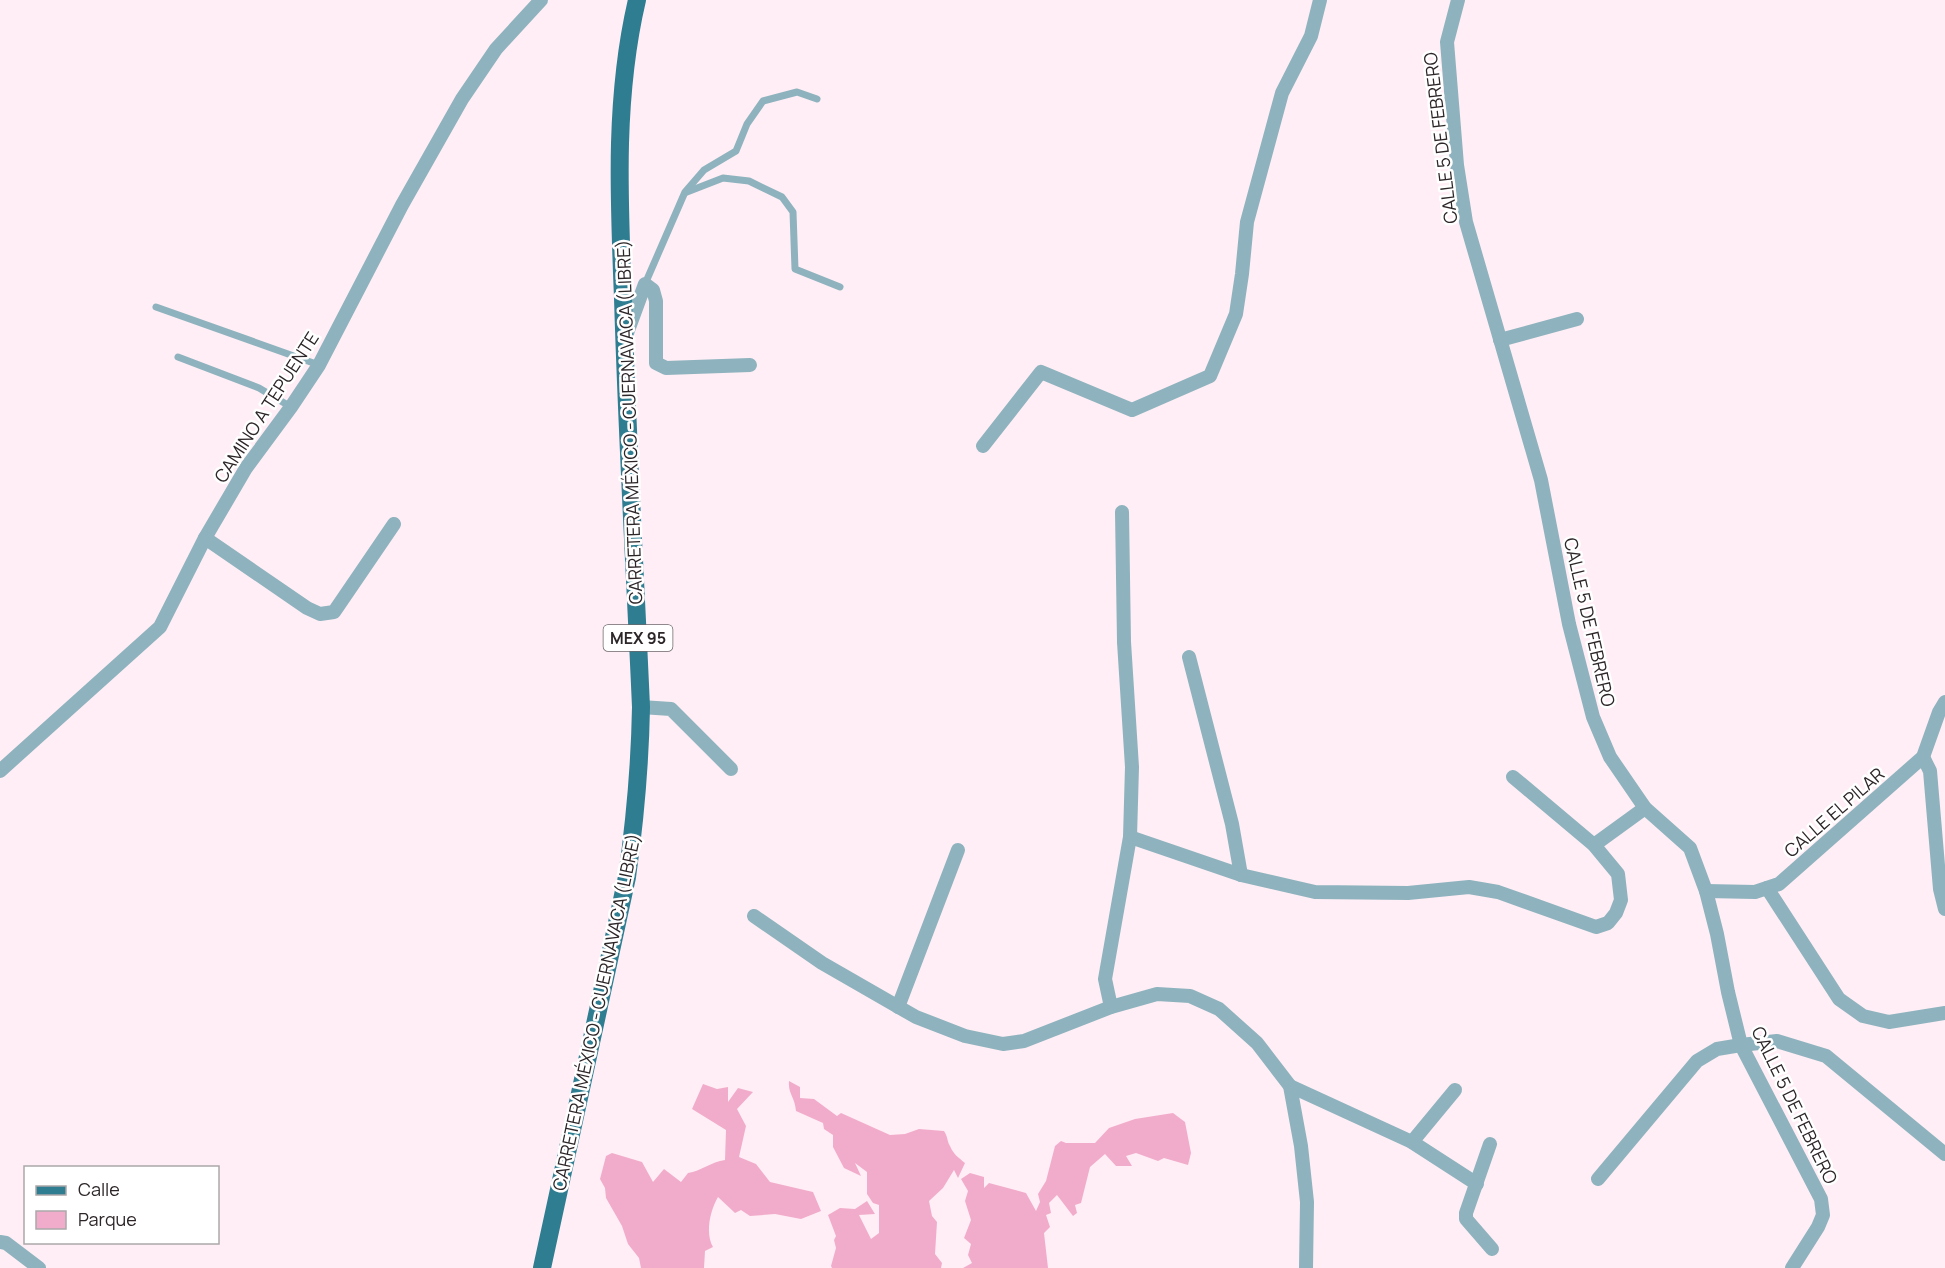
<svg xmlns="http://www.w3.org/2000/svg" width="1945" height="1268" viewBox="0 0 1945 1268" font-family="Manrope,sans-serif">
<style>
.green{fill:#f2accb}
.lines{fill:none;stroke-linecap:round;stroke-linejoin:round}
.lane{stroke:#8eb3be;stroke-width:7}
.street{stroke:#8eb3be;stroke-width:14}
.primary{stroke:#2f7d91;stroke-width:18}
.labels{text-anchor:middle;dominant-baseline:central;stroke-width:5;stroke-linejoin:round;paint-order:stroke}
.shield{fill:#fff;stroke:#6c6769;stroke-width:1.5}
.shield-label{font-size:16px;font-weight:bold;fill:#2d2629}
.street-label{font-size:18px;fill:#2d2629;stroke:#fff}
</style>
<rect width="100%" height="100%" fill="#ffeef5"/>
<g class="green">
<path d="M789,1081L800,1087V1098L814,1099L837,1116L841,1113L890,1135L905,1134L919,1129L944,1131C948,1137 947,1141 950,1146C953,1154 959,1158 965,1163L958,1178L954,1170L943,1188L929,1201L932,1216L937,1222L935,1254L942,1263L941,1268H832L831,1266L836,1248L834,1240L836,1236L828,1215L840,1208L855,1209L867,1201L875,1214L859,1215L871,1239L879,1233V1205L873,1203L867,1194V1172L855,1163L861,1176L844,1168L833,1147V1135L824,1129L823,1123L796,1111C795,1097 788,1094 789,1081Z"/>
<path d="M703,1084L717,1089L728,1087V1102L738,1088L753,1092L737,1109L746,1126L739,1157L756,1164L770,1182L813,1192L821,1211L801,1219L775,1214L750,1216L741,1210L735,1213L718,1197C710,1211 705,1233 713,1247L705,1251L704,1268H641L639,1258L628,1244L622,1226L606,1198L605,1188L600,1179L606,1156L612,1153L642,1162L653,1182L664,1169L681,1182L688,1173C701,1171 711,1162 725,1160L726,1130L692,1109Z"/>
<path d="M1173,1113L1185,1122L1191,1153L1188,1165L1164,1158L1158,1161L1136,1153L1126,1156L1132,1166H1116L1105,1154L1090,1167L1081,1203L1075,1205L1077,1213L1073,1216L1057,1195L1049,1203L1051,1213L1046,1215L1050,1227L1044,1233L1048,1268H963L972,1263L968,1255L971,1244L964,1238L971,1220L965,1201L968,1191L961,1179L970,1173L984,1177V1188L989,1183L1026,1193L1036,1211L1040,1202L1038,1194L1046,1181L1055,1146L1061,1141L1066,1143H1095L1109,1128L1135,1119Z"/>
</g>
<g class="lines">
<g class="lane">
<path d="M687,192L723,178L749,181L782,197L793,212L795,269L840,287"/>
<path d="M645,284L685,192L704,170L736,151L747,124L763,101L797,92L817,99"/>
<path d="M156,307L319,365"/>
<path d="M178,357L259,388L291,407"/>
</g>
<g class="street">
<path d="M1458,0L1447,42L1457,165L1466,222L1541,480L1569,624L1593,717L1610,757L1645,808L1690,848L1706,891L1717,934L1728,992L1741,1045L1821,1199L1823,1215L1818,1227L1792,1268"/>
<path d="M627,333L645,284L653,290L656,301V363L666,368L750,365"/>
<path d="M1500,340L1577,319"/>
<path d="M983,446L1041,372L1132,410L1210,376L1236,314L1242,274L1247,222L1282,93L1311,36L1320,0"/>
<path d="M205,538L307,608L320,614L334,612L394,524"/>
<path d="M1189,657L1232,824L1241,875"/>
<path d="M641,707L671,709L731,769"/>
<path d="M1923,757L1930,771L1940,889L1945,909"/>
<path d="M0,771L160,627L205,538L246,468L291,407L319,365L402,205L462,99L496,49L541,0"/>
<path d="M1130,837L1241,875L1315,892L1408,893L1469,887L1498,892L1596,927L1608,923L1616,913L1621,900L1618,874L1594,845L1513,777"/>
<path d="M1594,845L1645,808"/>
<path d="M1767,888L1839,999L1863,1016L1889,1022L1945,1013"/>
<path d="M1706,891L1755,892L1779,884L1923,757L1939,712L1945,702"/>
<path d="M754,916L822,963L916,1017L965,1036L1003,1044L1024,1041L1111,1007L1157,994L1190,996L1219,1009L1257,1043L1290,1086L1301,1146L1307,1202L1306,1268"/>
<path d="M898,1007L958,850"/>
<path d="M1111,1007L1105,979L1130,837L1132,767L1124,642L1122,512"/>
<path d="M1290,1086L1412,1142L1455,1090"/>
<path d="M1412,1142L1477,1184"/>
<path d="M1490,1144L1466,1213V1219L1492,1249"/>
<path d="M1598,1179L1697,1061L1717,1049L1741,1045L1777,1041L1826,1056L1945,1154"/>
<path d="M0,1242L6,1243L39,1268"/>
</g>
<path class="primary" d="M542,1268L627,877C635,820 640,765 641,707C635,571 627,435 623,298C619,198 614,98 637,0"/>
</g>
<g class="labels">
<rect class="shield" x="603.5" y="625" width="69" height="26" rx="4.5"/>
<g class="shield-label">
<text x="638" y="638">MEX 95</text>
</g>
<g class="street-label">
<text transform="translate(1440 138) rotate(-97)">CALLE 5 DE FEBRERO</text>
<text transform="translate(266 407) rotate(-57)">CAMINO A TEPUENTE</text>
<text transform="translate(629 422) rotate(-92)">CARRETERA MÉXICO - CUERNAVACA (LIBRE)</text>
<text transform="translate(1590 622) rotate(77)">CALLE 5 DE FEBRERO</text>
<text transform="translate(1834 812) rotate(-41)">CALLE EL PILAR</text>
<text transform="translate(596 1012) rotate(-78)">CARRETERA MÉXICO - CUERNAVACA (LIBRE)</text>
<text transform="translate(1795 1105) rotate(64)">CALLE 5 DE FEBRERO</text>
</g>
</g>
<rect x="24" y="1166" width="195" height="78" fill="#ffffff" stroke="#aba8a9" stroke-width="1.5"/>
<rect x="36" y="1186" width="30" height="9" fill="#2f7d91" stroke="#aba8a9" stroke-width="1.5"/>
<text x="78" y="1196" font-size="18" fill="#2d2629">Calle</text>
<rect x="36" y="1211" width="30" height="18" fill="#f2accb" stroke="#aba8a9" stroke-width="1.5"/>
<text x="78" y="1226" font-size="18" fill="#2d2629">Parque</text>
</svg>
